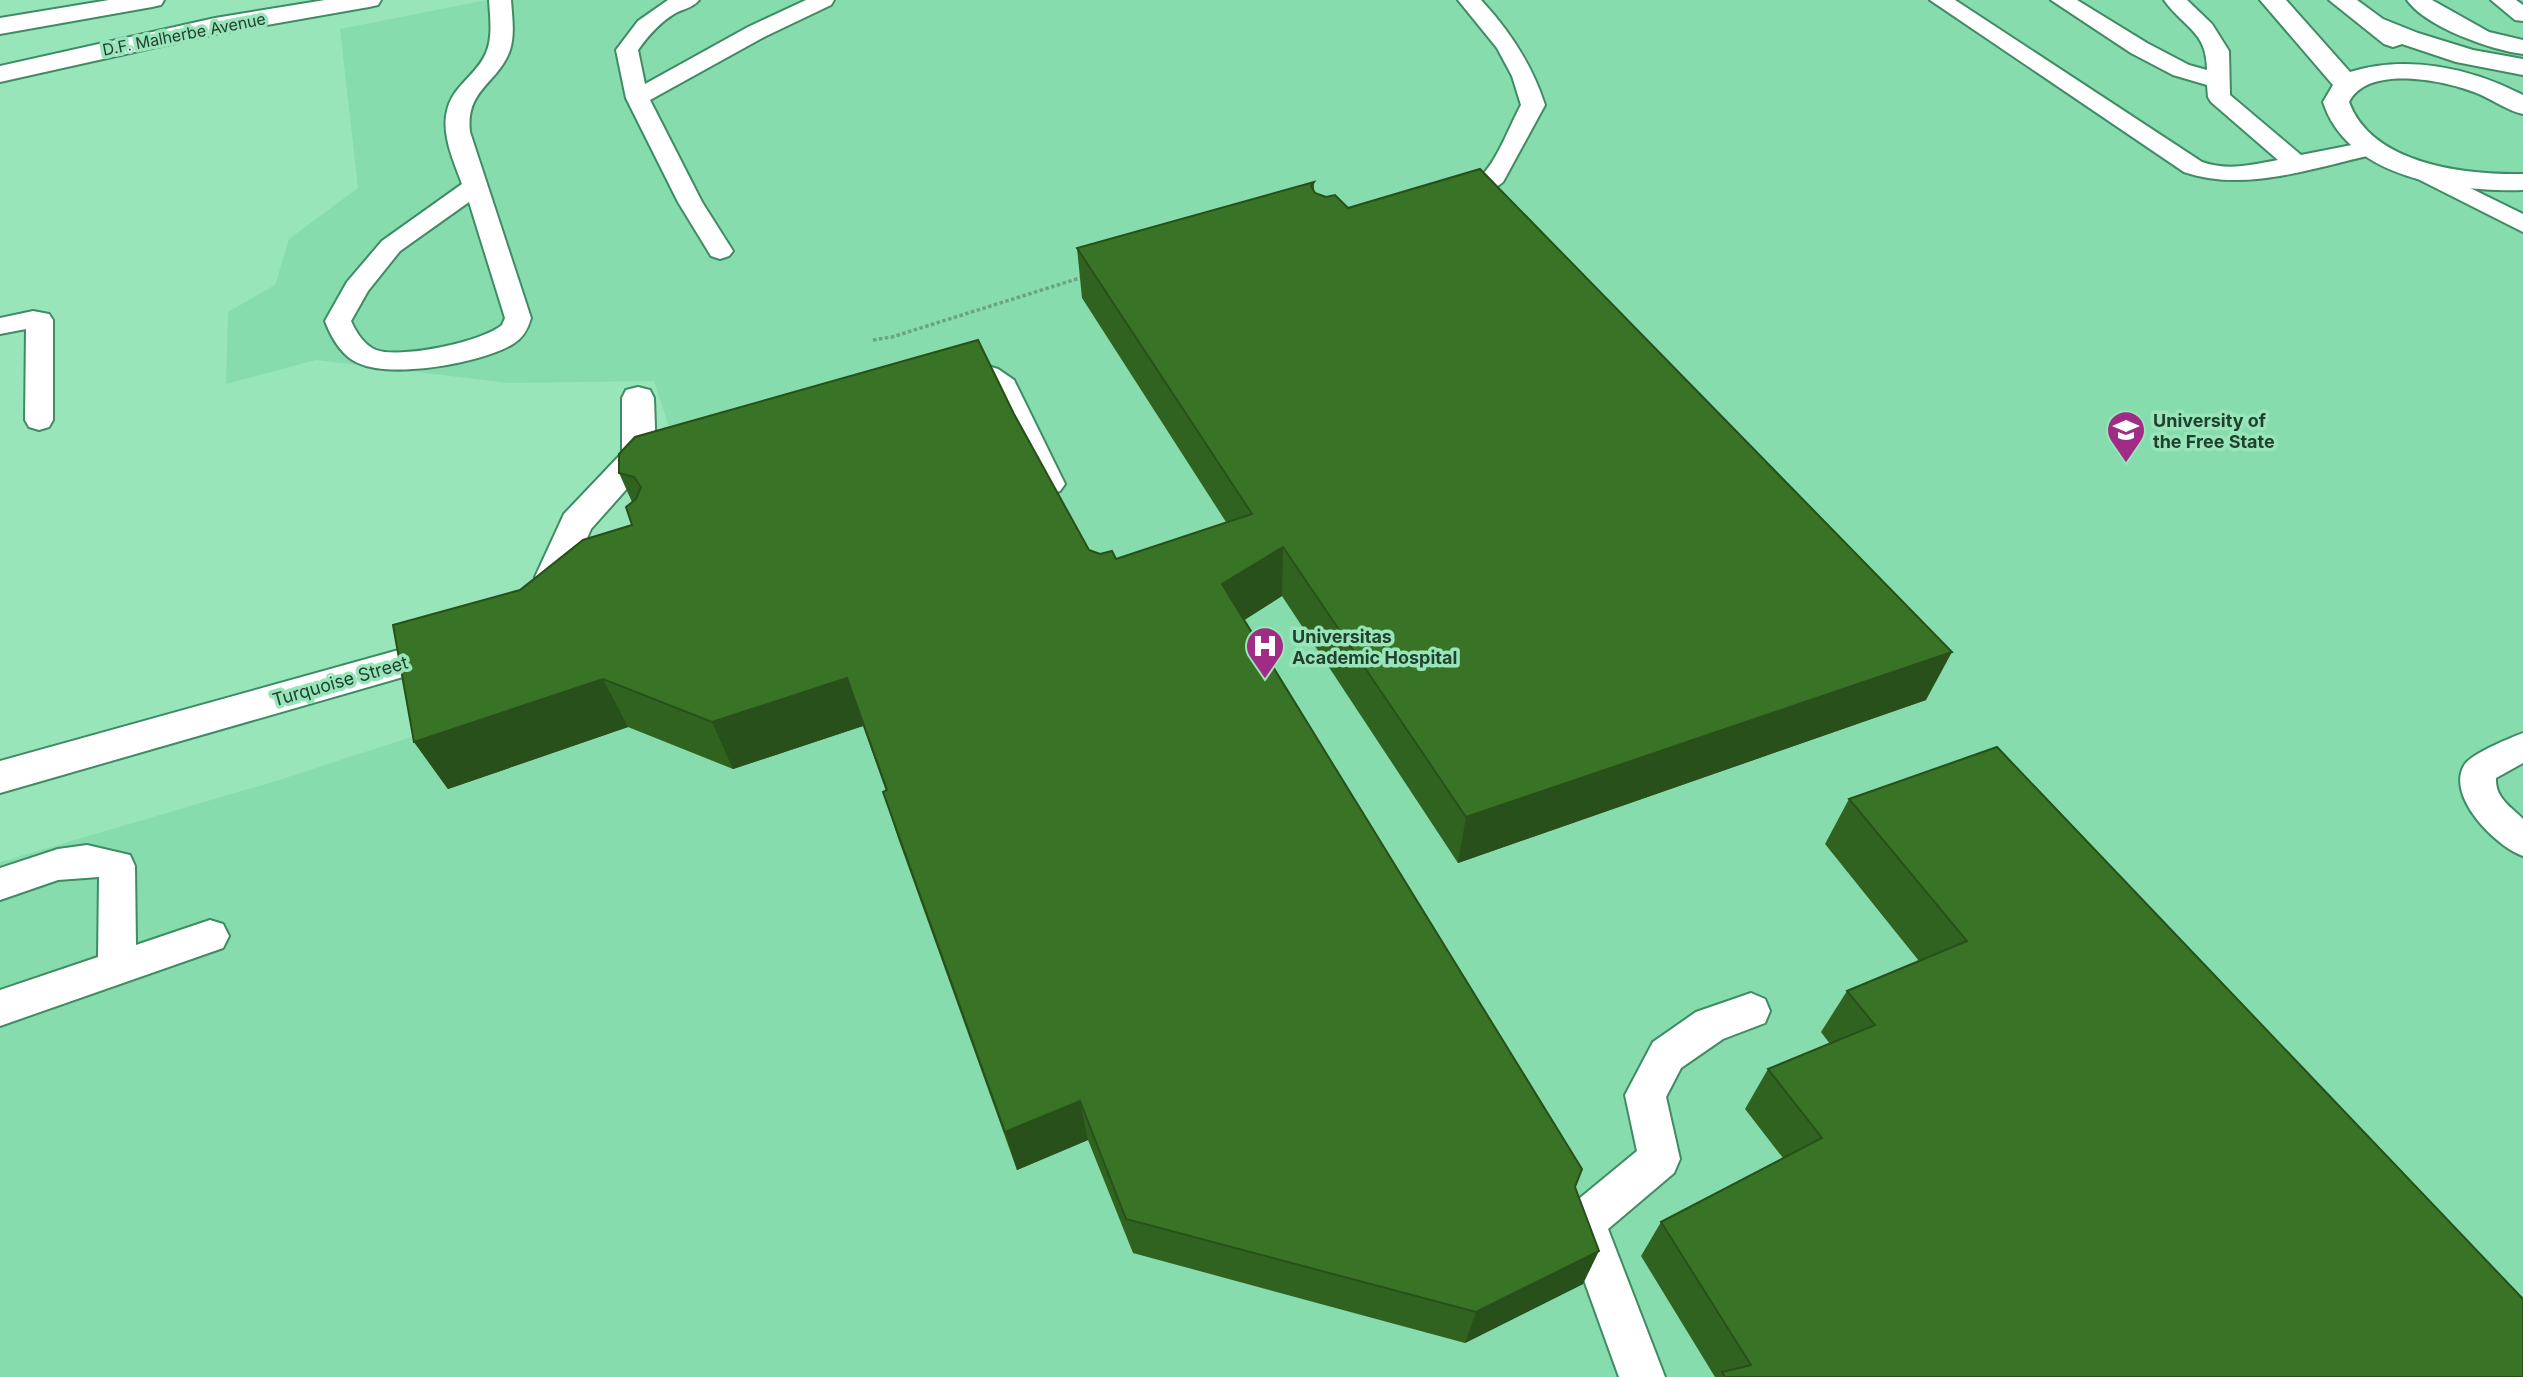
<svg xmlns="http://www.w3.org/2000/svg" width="2523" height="1377" viewBox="0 0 2523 1377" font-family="Inter,sans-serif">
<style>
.built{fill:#86dcac}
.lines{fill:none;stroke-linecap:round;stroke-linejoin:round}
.lane-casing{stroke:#3f8b64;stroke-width:4}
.street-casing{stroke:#3f8b64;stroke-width:4}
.secondary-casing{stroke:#3f8b64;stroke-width:4}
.path{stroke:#69a482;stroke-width:3.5;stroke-dasharray:3.5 2.5;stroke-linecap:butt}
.lane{fill:#fff;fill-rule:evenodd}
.street{fill:#fff;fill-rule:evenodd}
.secondary{fill:#fff;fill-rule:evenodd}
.wall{fill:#316320}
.shaded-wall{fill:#28501a}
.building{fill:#397325;stroke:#28501a;stroke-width:2}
.labels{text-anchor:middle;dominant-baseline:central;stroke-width:7;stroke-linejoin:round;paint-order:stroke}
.far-street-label{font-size:16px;fill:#21412f;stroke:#98e5b9}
.poi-label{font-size:18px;font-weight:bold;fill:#21412f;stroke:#98e5b9;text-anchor:start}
.street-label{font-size:18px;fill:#21412f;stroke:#98e5b9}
</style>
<rect width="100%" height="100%" fill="#98e5b9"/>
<path class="built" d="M487,0H2523V1377H0V862L276,781L442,727L702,528L654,381L509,383L316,360L226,384L228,312L275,285L289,239L358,188L340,29Z"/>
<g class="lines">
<defs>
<g id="lane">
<path d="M489,0H511C512,16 515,34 510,50C498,84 465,89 470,132L531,318C528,329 523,338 513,344C481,363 392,379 358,363C342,356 331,337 325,321L347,282L382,241L462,184C454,162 441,134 447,111C452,86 477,75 486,53C493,37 490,17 489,0ZM469,202L505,318L502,325C482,342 400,359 376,350C364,345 356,332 351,321L368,291L400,251Z"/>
<path d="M668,0H699C693,8 682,9 674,14C659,23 648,36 638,50L645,84L748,27L806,0H834L831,5L764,37L650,100L702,202L733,251L729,256L720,259L711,256L678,202L626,98L616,50L638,21Z"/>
<path d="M1458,0H1481C1510,31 1532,65 1545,105L1503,182L1490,192L1449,204L1440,202L1437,197C1447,182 1472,187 1484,173C1499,156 1510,125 1521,105L1512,76L1497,48Z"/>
<path d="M1930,0H1955L2202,162C2228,171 2251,165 2278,160L2211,102L2208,97L2207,85L2173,75L2131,53L2051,0H2077L2147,43L2189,65L2207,70C2207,31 2184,28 2164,0H2187L2212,24L2229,51L2230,95L2301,155L2372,141L2380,143L2384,148L2380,153L2372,155C2312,168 2245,193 2184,172Z"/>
<path d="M2407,0H2432L2489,32L2523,40V54C2491,50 2426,27 2407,0Z"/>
<path d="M2491,0H2516L2523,5V21L2515,20Z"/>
<path d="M2415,161L2523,214V232L2406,173L2403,168L2406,163Z"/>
<path d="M33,311L49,314L53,320V420L49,427L39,430L29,427L25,420L26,329L0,334V318Z"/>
<path d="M957,366H988L998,369L1014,380L1065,484L1060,491L1050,494L1040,491L992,391L982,384L947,381L943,375L947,369Z"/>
<path d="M2523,733V763L2496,778C2495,798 2510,806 2523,819V856C2496,847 2444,795 2465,764C2473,753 2510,738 2523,733Z"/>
<path d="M87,845L130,855L135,866L136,945L210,920L223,924L229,936L223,948L0,1026V990L98,957L99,877L58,880L0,900V868L58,849Z"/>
<path d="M1751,993L1765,999L1770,1011L1765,1023L1723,1039L1681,1068L1666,1097L1680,1159L1674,1173L1608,1229L1665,1377H1619L1563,1222L1569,1207L1637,1151L1625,1095L1653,1042L1696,1012Z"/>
</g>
<g id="street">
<path d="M2260,0H2286L2350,72C2407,54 2471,68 2523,95V114C2505,110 2491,98 2474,92C2441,80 2368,65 2349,102C2372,165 2466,175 2523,174V190C2454,192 2348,179 2323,102L2333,85Z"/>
<path d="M2329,0H2357L2383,19L2418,33L2473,50L2523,59V75L2456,62L2402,44L2393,47L2384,44Z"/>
<path d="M638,387L650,390L654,398L656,456L591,529L581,552L593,556L598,565C588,583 559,592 540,586L535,577L564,514L622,453V398L626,390Z"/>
<path d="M449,636L462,640L468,650L462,660L0,793V761Z"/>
</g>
<g id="secondary">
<path d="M109,0H164L161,5L152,7L0,34V18Z"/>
<path d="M325,0H381L378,5L369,7L215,34L0,82V66L215,18Z"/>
</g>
</defs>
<use href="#lane" class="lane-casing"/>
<use href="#street" class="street-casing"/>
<use href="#secondary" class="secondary-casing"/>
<path class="path" d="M873,340L892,337L1083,277"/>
<use href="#lane" class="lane"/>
<use href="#street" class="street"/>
<use href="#secondary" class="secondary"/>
</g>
<g class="wall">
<path d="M1314,182V191L1315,193L1348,208L1926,700L1458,863L1282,596L1244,620L1575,1187L1583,1284L1465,1343L1133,1253L1088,1140L1017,1170L898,838L883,792L886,791L863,726L733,769L628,727L448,789L414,742L520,590L632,525V502L619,473L1014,414L1089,550L1116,559L1226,522L1082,298L1077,248Z"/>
<path d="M1849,799L2523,1377H1715L1641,1256L1661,1222L1783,1158L1745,1109L1768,1069L1830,1044L1821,1032L1847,991L1919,961L1825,844Z"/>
</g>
<g class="shaded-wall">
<path d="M1283,547L1282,596L1224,633L1222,584Z"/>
<path d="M1952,652L1926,700L1458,863L1466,817Z"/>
<path d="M847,678L863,726L733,769L712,722Z"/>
<path d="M603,679L628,727L448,789L414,742Z"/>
<path d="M1080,1101L1088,1140L1017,1170L1005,1132Z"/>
<path d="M1599,1251L1583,1284L1465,1343L1476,1312Z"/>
</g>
<g class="building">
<path d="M1480,169L1952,652L1466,817L1283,547L1222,584L1582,1169L1575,1187L1599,1251L1476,1312L1126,1219L1080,1101L1005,1132L883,792L887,790L847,678L712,722L603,679L414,742L393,625L520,590L583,540L632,525L626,507L636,499L641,487L634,477L619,473V454L635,437L978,340L1014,414L1089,550L1100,554L1112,551L1116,559L1252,514L1077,248L1314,182L1311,186L1315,193L1326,197L1335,195L1348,208Z"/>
<path d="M1997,747L2523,1299V1377H1725L1722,1372L1751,1365L1661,1222L1822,1138L1768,1069L1875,1025L1847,991L1967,941L1849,799Z"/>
</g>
<defs>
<symbol id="university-pin" viewBox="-11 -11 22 30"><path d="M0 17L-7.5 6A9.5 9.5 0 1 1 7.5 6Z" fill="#a12c86" stroke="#98e5b9"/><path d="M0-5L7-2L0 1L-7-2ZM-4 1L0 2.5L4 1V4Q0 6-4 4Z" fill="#fff"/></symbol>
<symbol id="hospital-pin" viewBox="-11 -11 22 30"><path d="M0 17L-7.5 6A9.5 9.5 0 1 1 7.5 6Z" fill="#a12c86" stroke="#98e5b9"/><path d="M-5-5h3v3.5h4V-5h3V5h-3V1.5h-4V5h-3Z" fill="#fff"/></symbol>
</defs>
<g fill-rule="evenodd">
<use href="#university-pin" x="2104" y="408" width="44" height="60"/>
<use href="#hospital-pin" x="1243" y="624" width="44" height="60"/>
</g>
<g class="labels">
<g class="far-street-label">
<text transform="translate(184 34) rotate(-11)">D.F. Malherbe Avenue</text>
</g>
<g class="poi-label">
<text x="2153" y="420">University of<tspan x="2153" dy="21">the Free State</tspan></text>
<text x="1292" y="636">Universitas<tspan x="1292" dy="21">Academic Hospital</tspan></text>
</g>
<g class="street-label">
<text transform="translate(340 681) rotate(-16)">Turquoise Street</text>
</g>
</g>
</svg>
